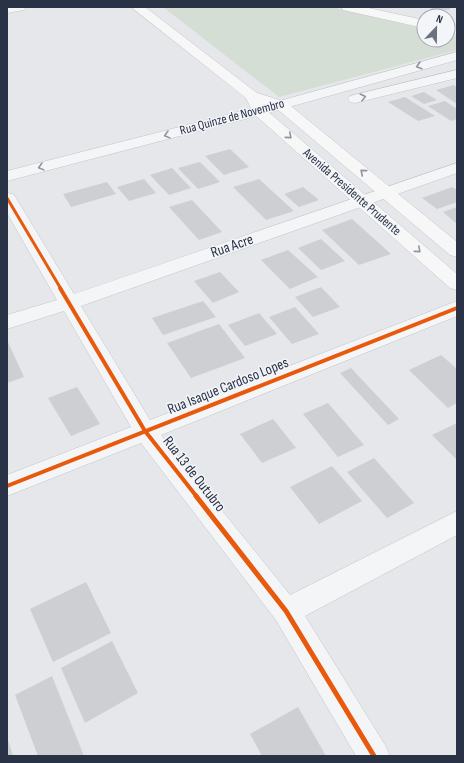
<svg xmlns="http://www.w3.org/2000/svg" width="464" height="763" viewBox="0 0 464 763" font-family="'Sofia Sans Condensed',sans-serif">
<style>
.green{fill:#d4ded5}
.building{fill:#cdcfd3}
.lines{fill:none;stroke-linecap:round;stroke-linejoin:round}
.street-casing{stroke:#c3c5c8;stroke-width:1}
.secondary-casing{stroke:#c3c5c8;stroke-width:1}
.street{fill:#f4f5f6;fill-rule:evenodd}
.secondary{fill:#f7f7f8;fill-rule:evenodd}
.cycleway-far2-casing{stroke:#f3f5f9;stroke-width:5}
.cycleway-far1-casing{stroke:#f3f5f9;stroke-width:6}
.cycleway-casing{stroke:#f3f5f9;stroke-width:8}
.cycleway-far2{stroke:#e8590c;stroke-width:3}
.cycleway-far1{stroke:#e8590c;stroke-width:4}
.cycleway{stroke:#e8590c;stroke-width:5}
.oneway{stroke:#8f949e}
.oneway2{stroke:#90949e}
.labels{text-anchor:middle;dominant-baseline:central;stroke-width:3;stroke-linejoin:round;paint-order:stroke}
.far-street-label{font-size:13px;fill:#2a3245;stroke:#f3f5f9}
.street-label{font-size:15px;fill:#2a3245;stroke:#f3f5f9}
</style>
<rect width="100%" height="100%" fill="#e5e7ea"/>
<path class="green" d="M163,7H332L424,29V40H448V34L457,36V50L279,97Z"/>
<g class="building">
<path d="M428,7H448L451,9L437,12Z"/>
<path d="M454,85L457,87V104L436,90Z"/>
<path d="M424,92L437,100L424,104L411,96Z"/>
<path d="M405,97L435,116L418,121L388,102Z"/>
<path d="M445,101L457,109V119L451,121L428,106Z"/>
<path d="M230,149L249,167L224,175L205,156Z"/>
<path d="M200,162L220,182L198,189L178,168Z"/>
<path d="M172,168L191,188L169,195L150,175Z"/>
<path d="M144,179L156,193L129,201L117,187Z"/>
<path d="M259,179L294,211L266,220L233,187Z"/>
<path d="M107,182L116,194L71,207L63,194Z"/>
<path d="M303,187L319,200L299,207L284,194Z"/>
<path d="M452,187L457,190V202L437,209L422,198Z"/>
<path d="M192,200L222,232L199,240L169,207Z"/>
<path d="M457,207V224L443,212Z"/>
<path d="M352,219L391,254L359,265L322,230Z"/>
<path d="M321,239L345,261L321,270L298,248Z"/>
<path d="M288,250L318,277L290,289L261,260Z"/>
<path d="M220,272L239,292L213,303L194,281Z"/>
<path d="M321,287L340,307L313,317L295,297Z"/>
<path d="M203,301L216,317L163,335L152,318Z"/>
<path d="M295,307L319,334L292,344L269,317Z"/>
<path d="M259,313L277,334L245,346L228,325Z"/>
<path d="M219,324L245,358L191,378L167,343Z"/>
<path d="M7,340L24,377L7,383Z"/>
<path d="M441,355L457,369V403L448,408L409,370Z"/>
<path d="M351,368L399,419L388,425L340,373Z"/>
<path d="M77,387L100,424L71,436L48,398Z"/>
<path d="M328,403L364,445L338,457L303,414Z"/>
<path d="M273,419L296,448L262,463L240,434Z"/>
<path d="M457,423V460L432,435Z"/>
<path d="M374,458L414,503L387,518L347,472Z"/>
<path d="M332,466L362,501L319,524L290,487Z"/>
<path d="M86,582L111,633L53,662L30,609Z"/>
<path d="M112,641L138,693L85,723L61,668Z"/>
<path d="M52,676L84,756H38L15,695Z"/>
<path d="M298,707L326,756H262L250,734Z"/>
<path d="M7,738V737L13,756H7Z"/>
</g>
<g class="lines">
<defs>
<g id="street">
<path d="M7,7H26L24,10L7,13Z"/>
<path d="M457,52V60L264,114L7,181V171L254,108Z"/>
<path d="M457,70V78L355,103L350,102L348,99L350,96Z"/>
<path d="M457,163V173L81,306L150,420L457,301V316L161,435L290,595L457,511V535L305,616L385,745L390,756H356L276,620L141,443L7,496V475L131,427L64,311L7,329V315L57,300L7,213V193L13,194L16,198L74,294Z"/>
</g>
<g id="secondary">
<path d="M131,7H145L257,93L286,102L457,242V257L450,255L276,108L263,104L265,109L457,274V290L450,288L254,114L246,98Z"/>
<path d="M341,7H364L424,20V28L343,10Z"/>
<path d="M448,24L457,26V34L448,32Z"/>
</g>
</defs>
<use href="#street" class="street-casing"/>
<use href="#secondary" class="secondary-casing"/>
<use href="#street" class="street"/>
<use href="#secondary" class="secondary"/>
<defs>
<path id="cycleway-far2" d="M7,198L61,289"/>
<g id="cycleway-far1">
<path d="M60,288L145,431L197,497"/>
<path d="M7,486L457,308"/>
</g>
<path id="cycleway" d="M196,496L286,611L374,756"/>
</defs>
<use href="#cycleway-far2" class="cycleway-far2-casing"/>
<use href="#cycleway-far1" class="cycleway-far1-casing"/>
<use href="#cycleway" class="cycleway-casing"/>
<use href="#cycleway-far2" class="cycleway-far2"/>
<use href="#cycleway-far1" class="cycleway-far1"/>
<use href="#cycleway" class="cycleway"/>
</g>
<defs><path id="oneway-chevron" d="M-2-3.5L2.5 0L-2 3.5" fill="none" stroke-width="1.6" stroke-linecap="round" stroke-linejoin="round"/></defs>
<g class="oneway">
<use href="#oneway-chevron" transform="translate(419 66) rotate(164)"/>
<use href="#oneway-chevron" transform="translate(363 97) rotate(-14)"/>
<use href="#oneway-chevron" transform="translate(167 135) rotate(165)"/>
<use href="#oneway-chevron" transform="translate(41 167) rotate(165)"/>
</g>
<g class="oneway2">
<use href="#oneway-chevron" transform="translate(289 136) rotate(41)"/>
<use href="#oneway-chevron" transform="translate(363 172) rotate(-140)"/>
<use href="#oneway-chevron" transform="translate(418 250) rotate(41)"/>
</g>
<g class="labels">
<g class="far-street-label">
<text transform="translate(232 117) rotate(-15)">Rua Quinze de Novembro</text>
<text transform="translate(352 192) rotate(41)">Avenida Presidente Prudente</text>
</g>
<g class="street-label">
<text transform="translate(232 246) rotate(-19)">Rua Acre</text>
<text transform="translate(228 386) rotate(-22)">Rua Isaque Cardoso Lopes</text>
<text transform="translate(194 474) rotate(52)">Rua 13 de Outubro</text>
</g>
</g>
<rect width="464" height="763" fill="none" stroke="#2a3245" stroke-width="16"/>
<g transform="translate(436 28) rotate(22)"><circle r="19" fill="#f3f5f9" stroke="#a3a7b1"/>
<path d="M0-3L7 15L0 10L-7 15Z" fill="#6b717f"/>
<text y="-6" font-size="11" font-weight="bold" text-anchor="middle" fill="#2a3245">N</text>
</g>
</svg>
